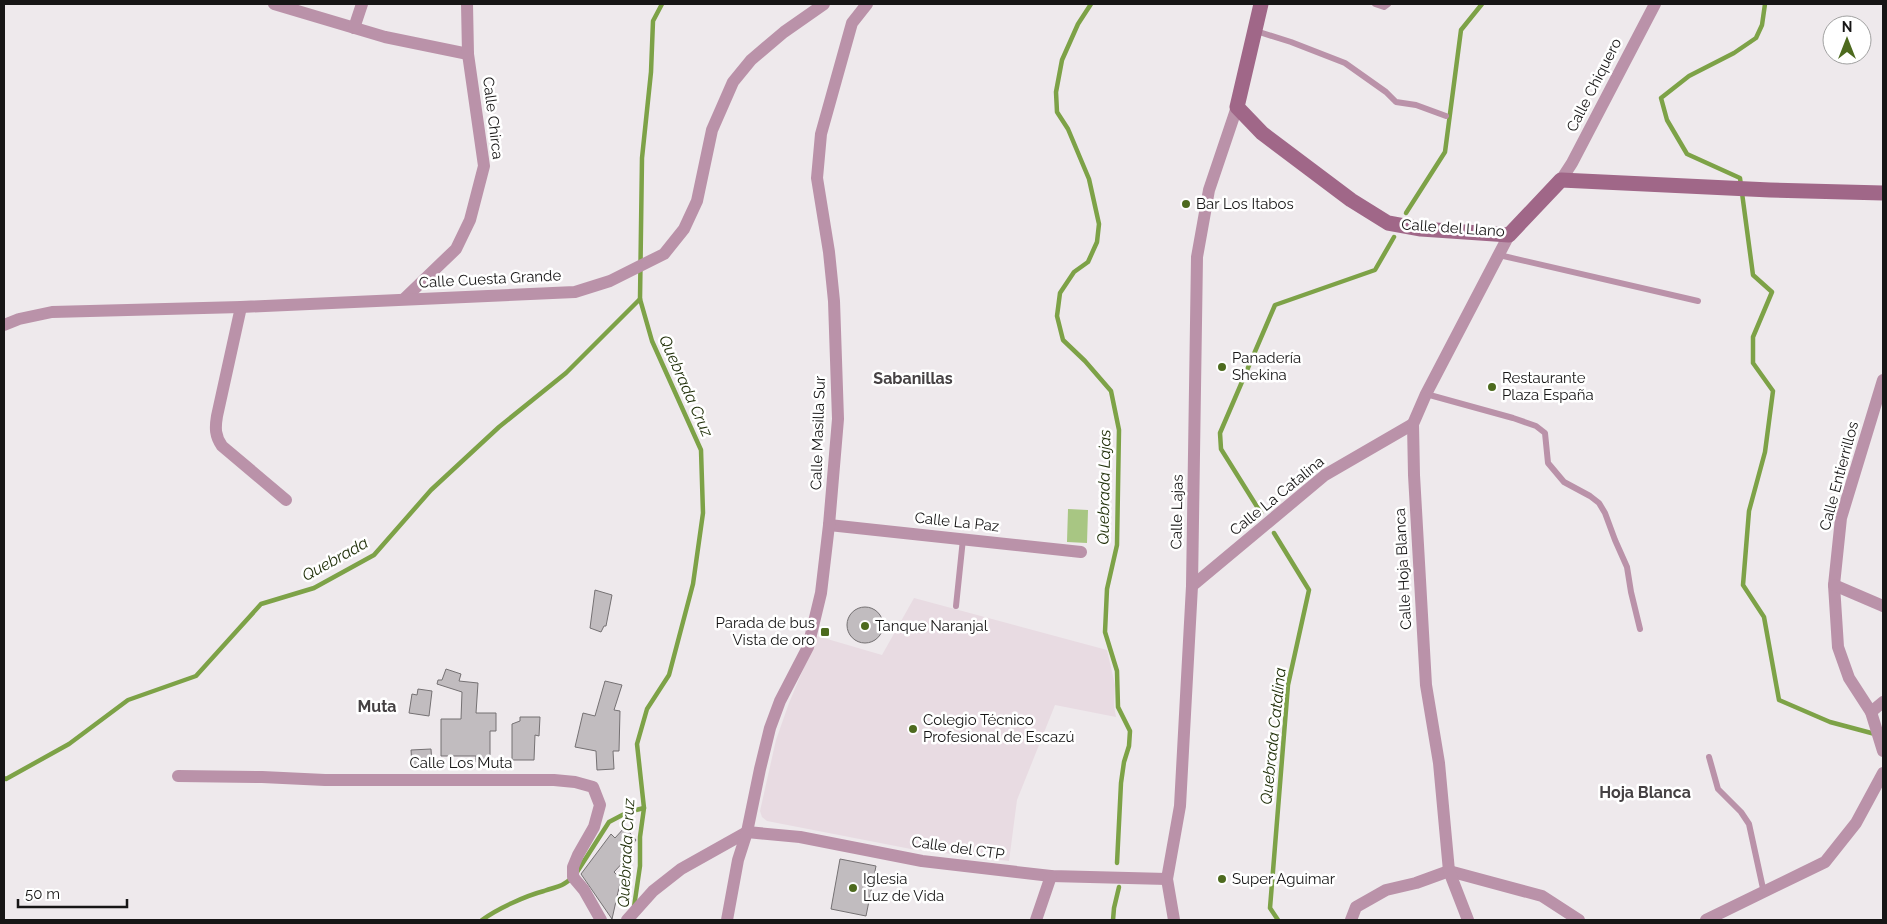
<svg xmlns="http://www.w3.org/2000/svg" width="1887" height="924" viewBox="0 0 1887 924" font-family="Raleway,sans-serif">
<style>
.built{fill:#e8dbe2}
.green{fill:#a8c683}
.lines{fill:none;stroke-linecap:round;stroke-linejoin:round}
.stream{stroke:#7da247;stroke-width:4.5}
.building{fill:#c1bcbf;stroke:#757173}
.lane{stroke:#ba92a9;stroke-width:6}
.street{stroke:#ba92a9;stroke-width:12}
.secondary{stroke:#a06788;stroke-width:15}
.poi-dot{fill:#4d6a1e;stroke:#fff;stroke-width:2}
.labels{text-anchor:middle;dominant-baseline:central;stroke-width:5;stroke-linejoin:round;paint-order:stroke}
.street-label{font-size:15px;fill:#171616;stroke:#fff}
.poi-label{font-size:15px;fill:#171616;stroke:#fff;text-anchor:start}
.neighbourhood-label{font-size:16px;font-weight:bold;fill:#454143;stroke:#fff}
.water-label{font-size:16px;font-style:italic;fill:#22310b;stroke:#fff}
</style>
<rect width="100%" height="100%" fill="#eee9ec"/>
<path class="built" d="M914,598L1107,650L1115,685L1114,706L1116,717L1055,705L1017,800L1009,861L911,849L767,821L762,817L760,811L776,740L789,703L817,636L882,655Z"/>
<path class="green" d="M1068,509L1088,510L1087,543L1067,542Z"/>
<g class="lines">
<g class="stream">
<path d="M1091,4L1078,24L1062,60L1056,92L1057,112L1068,129L1089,179L1099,224L1097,242L1088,262L1074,272L1060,293L1057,316L1063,340L1085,361L1111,391L1119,430L1117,545L1107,589L1105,632L1117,671L1118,707L1130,731L1129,746L1124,762L1121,783L1117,863"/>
<path d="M1765,4L1762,25L1756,38L1734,53L1689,76L1661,98L1667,120L1687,154L1740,178L1753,275L1772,292L1753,337V363L1773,391L1765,452L1749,511L1743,585L1764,617L1779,700L1830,722L1875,734"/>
<path d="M1406,213L1445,152L1461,30L1482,4"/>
<path d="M1261,513L1221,449L1220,433L1275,305L1375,270L1394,237"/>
<path d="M1274,533L1309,590L1288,685L1270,908L1278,920"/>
<path d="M4,778L6,779L69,744L128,700L196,676L261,604L314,588L374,555L431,490L499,427L566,373L640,299"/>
<path d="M577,872L609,822L628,812L644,808"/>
<path d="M634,907L640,866V837L644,808L637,744L647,709L669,675L693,584L703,513L701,450L652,341L640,299L642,158L651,72L653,21L662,4"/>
<path d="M482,920C497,909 525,896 544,891C558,886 560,888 572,878"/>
<path d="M1113,920L1114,908L1119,887"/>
</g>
</g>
<g class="building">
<path d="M595,590L612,595L606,626H604L601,632L590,628Z"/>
<circle cx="865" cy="625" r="18"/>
<path d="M446,669L461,674L459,681L478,683L476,713H496V731H490V762H476V756H441V719H461L462,692L437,684L438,680H442Z"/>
<path d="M605,681L622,685L614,710L620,711L619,751H613L614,769L597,770L596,751L575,747L583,713L595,716Z"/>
<path d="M418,689L432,691L429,716L409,713L412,694L417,695Z"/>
<path d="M520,717H540L539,736L535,735L534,760H512V724L520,721Z"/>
<path d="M431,749L432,764L412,765L411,750Z"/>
<path d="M625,827L636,840L625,854L628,857L614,872L621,879L612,919L581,874L611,834L615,838Z"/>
<path d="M840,859L876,866L866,916L831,909Z"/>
</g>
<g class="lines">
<g class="lane">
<path d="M1375,4L1384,7L1388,4"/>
<path d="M1256,31L1291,42L1345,63L1386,92L1396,102L1416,105L1446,116"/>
<path d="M1499,255L1698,301"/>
<path d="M1426,394L1513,418L1536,426L1545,433L1548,463L1564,482L1590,496L1599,503L1605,513L1615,540L1627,567L1631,592L1640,629"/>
<path d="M956,606L963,539"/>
<path d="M1709,757L1718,789L1741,812L1749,824L1764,893"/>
</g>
<g class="street">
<path d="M274,4L385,37L468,54"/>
<path d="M354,28L362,4"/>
<path d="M1561,180L1572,163L1655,4"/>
<path d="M404,299L456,249L470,220L484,166L468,54L467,4"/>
<path d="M241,307L217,416C215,428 215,436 222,446L286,500"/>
<path d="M4,325L19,319L52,312L241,307L575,292L610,281L664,254L684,229L697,201L712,130L733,82L751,60L784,32L824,4"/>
<path d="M1883,380L1841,518L1834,585L1838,647L1849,678L1871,712L1883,751"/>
<path d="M829,525L1081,552"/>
<path d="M1834,585L1883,606"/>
<path d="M1192,586L1325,475L1413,424"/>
<path d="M1871,712L1883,702"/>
<path d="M178,776L262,777L325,780H554L575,782L593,787L600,805L594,827L578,855L573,867V877L584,890L601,920"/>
<path d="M747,832L800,837L922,861L1051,876L1167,879"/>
<path d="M1449,871L1542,896L1579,920"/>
<path d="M627,920L653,891L681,869L747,832"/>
<path d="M727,920L738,860L747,832L760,769L770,728L780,701L808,647L821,593L829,525L838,419L834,301L829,252L817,178L821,134L852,23L867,4"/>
<path d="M1036,920L1051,876"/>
<path d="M1174,920L1167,879L1180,806L1192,586L1197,257L1209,190L1237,107"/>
<path d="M1351,920L1356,907L1386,890L1416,883L1449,871"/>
<path d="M1468,920L1449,871L1439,763L1426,685L1414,475L1413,424L1426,394L1509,235"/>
<path d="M1706,920L1825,862L1856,823L1883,773"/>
</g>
<path class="secondary" d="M1261,4L1237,107L1262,133L1351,200L1388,223L1421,229L1509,235L1561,180L1770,190L1883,193"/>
</g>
<g class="poi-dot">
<circle cx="1186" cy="204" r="5"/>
<circle cx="1222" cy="367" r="5"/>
<circle cx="1492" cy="387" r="5"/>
<circle cx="865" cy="626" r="5"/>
<rect x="820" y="627" width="10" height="10" rx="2.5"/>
<circle cx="913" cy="729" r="5"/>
<circle cx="1222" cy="879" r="5"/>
<circle cx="853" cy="888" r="5"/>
</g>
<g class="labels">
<g class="street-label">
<text transform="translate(1594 85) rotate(-63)">Calle Chiquero</text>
<text transform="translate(493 118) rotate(83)">Calle Chirca</text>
<text transform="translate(1453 228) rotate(4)">Calle del Llano</text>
<text transform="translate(490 279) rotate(-3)">Calle Cuesta Grande</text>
<text transform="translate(818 433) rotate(-88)">Calle Masilla Sur</text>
<text transform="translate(1839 476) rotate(-75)">Calle Entierrillos</text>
<text transform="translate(1277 496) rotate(-39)">Calle La Catalina</text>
<text transform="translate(1177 512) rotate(-89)">Calle Lajas</text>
<text transform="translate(957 522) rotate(6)">Calle La Paz</text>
<text transform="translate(1403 569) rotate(-93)">Calle Hoja Blanca</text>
<text x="461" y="763">Calle Los Muta</text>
<text transform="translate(958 848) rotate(8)">Calle del CTP</text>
</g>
<g class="poi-label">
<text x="1196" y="204">Bar Los Itabos</text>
<text x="1232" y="358">Panadería<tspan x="1232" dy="17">Shekina</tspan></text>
<text x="1502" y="378">Restaurante<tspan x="1502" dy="17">Plaza España</tspan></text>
<text x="815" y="623" text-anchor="end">Parada de bus<tspan x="815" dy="17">Vista de oro</tspan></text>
<text x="875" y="626">Tanque Naranjal</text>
<text x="923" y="720">Colegio Técnico<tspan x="923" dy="17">Profesional de Escazú</tspan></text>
<text x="863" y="879">Iglesia<tspan x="863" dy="17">Luz de Vida</tspan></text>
<text x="1232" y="879">Super Aguimar</text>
</g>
<g class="neighbourhood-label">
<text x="913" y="378">Sabanillas</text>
<text x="377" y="706">Muta</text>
<text x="1645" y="792">Hoja Blanca</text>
</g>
<g class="water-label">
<text transform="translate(686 386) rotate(66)">Quebrada Cruz</text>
<text transform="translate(1104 487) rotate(-89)">Quebrada Lajas</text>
<text transform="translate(335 559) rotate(-29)">Quebrada</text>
<text transform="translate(1273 736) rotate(-84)">Quebrada Catalina</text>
<text transform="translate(626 853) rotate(-87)">Quebrada Cruz</text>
</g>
</g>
<rect width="1887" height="924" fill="none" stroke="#171616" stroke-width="10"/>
<g transform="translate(1847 40)"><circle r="24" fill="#ffffff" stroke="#a2a2a2"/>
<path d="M0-4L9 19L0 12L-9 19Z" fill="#4d6a1e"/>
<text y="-8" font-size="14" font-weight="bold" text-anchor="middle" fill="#171616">N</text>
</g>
<path d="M18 899v8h109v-8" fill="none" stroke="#171616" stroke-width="2.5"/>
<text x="25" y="899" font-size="15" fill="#171616" stroke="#ffffff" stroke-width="4" paint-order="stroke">50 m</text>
</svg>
